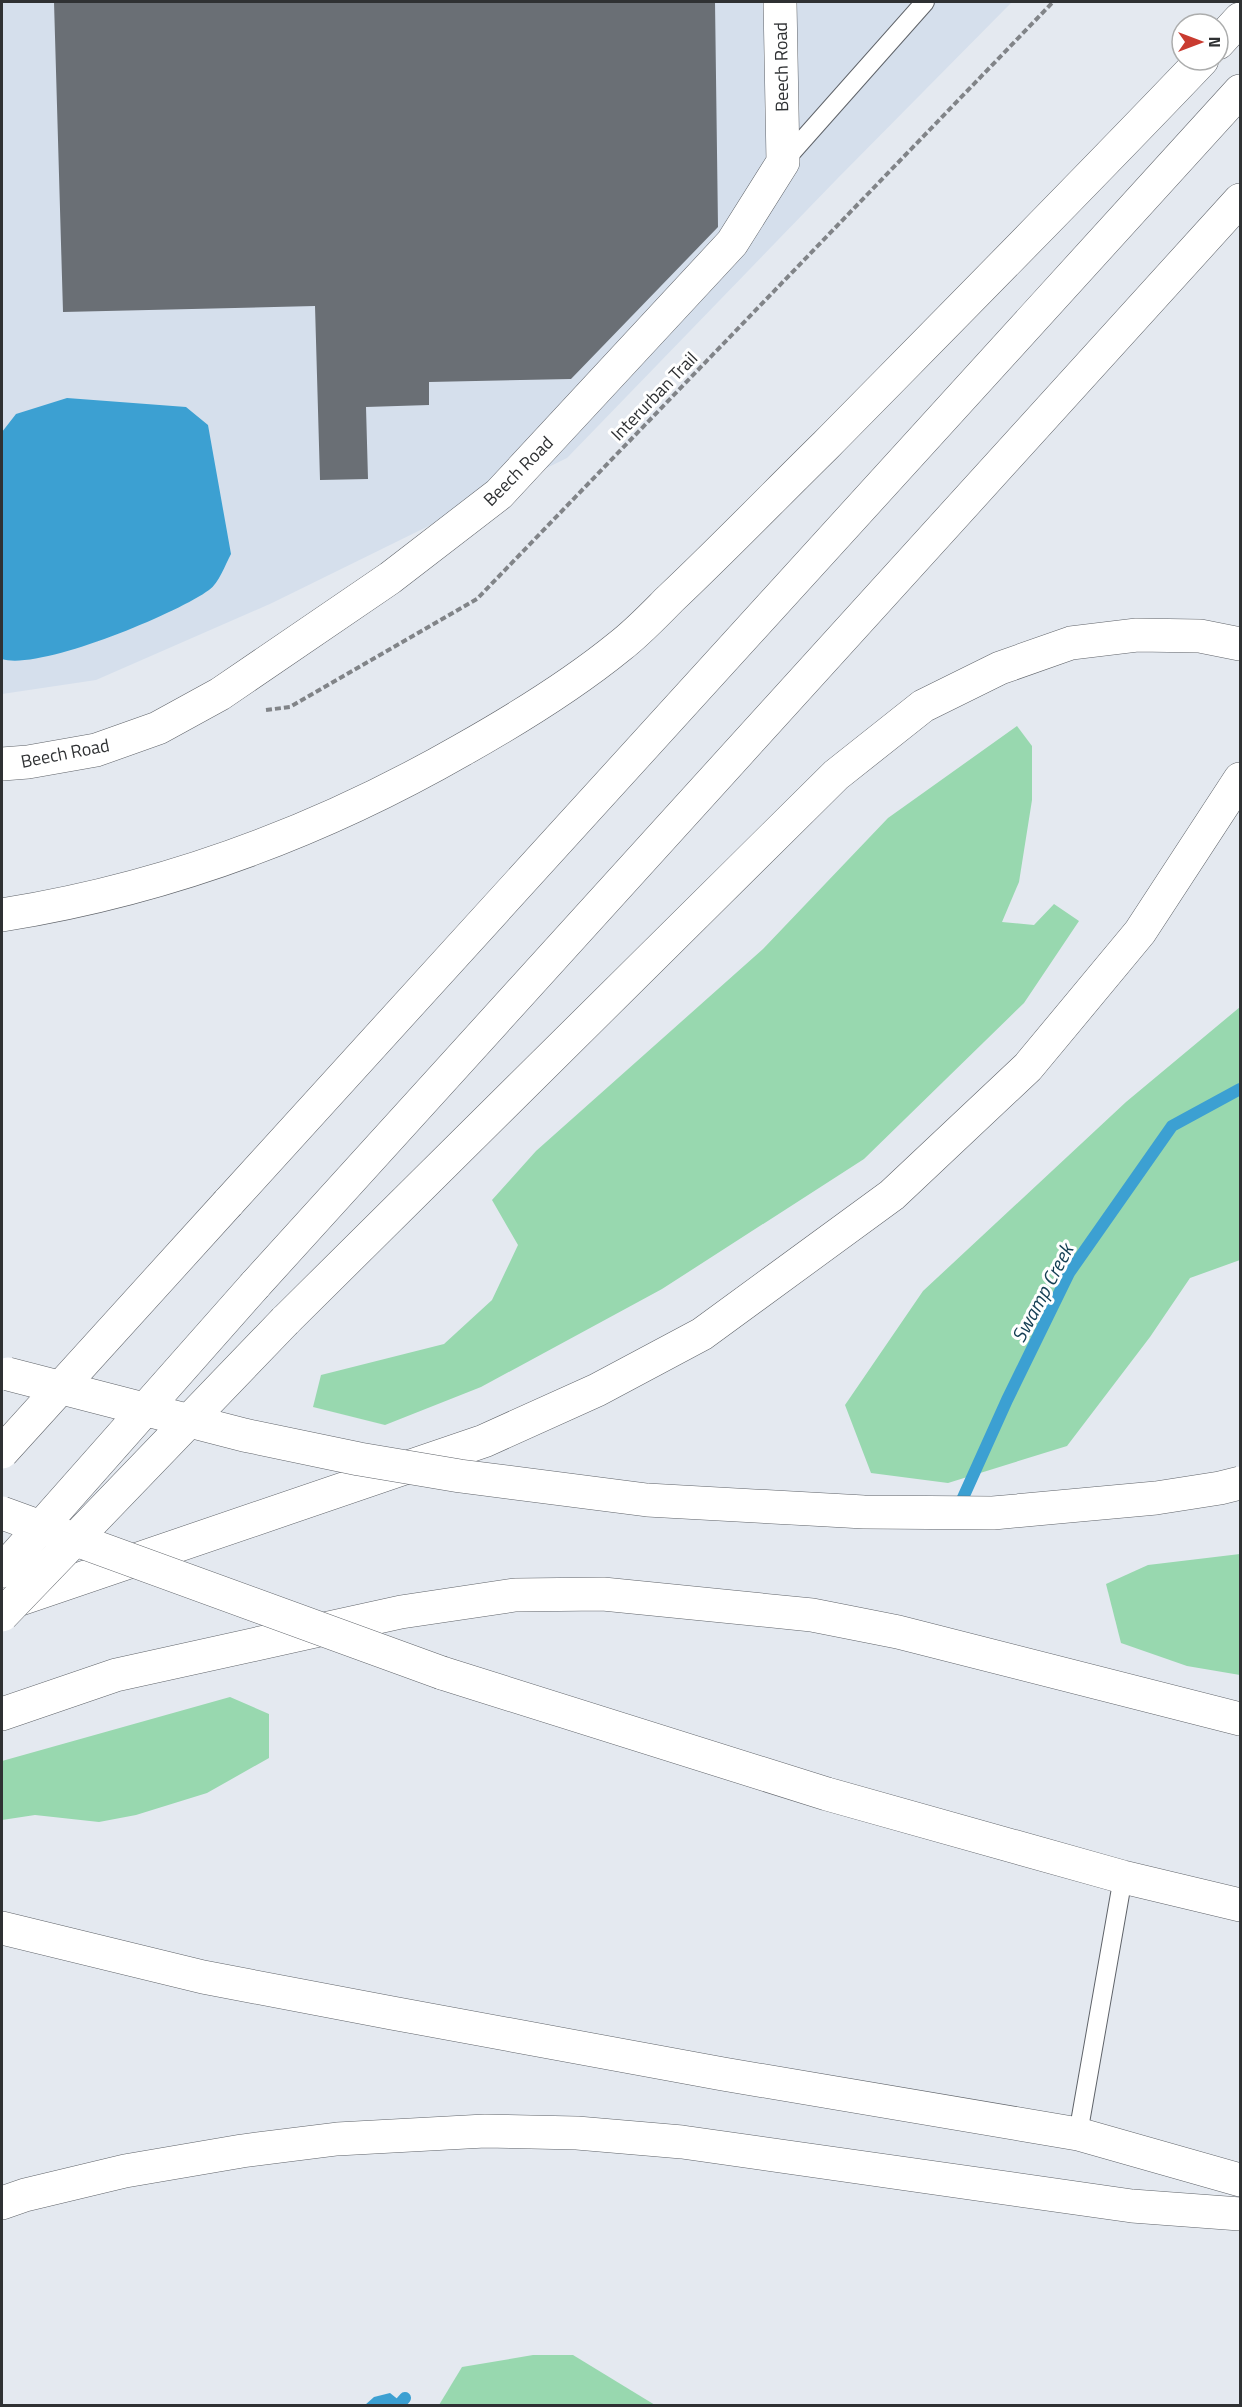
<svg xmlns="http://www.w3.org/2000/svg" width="1242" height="2407" viewBox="0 0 1242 2407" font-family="'Titillium Web',sans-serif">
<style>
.built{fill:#d5dfec}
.green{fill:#98d8af}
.water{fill:#3ca0d2}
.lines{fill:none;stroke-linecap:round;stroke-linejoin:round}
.stream{stroke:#3ca0d2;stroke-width:12}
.building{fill:#6a6f75}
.lane-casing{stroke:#5f6369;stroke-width:20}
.street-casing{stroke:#5f6369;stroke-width:34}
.highway-casing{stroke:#5f6369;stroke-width:34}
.path{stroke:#818488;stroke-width:4;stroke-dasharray:6 3;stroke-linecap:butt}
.lane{stroke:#fff;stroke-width:18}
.street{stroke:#fff;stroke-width:33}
.highway{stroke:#fff;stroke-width:33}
.highway-bridge-casing{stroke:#5f6369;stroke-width:34;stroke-linecap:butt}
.highway-bridge{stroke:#fff;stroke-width:33}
.labels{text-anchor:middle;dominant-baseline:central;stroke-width:6;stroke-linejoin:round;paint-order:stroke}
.street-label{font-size:18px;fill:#2f3133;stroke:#fff}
.water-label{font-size:20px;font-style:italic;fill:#143e53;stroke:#fff}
</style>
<rect width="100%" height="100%" fill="#e4e9f0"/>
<path class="built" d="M2,2H1012L836,180L567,458L272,603L96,680L2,694Z"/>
<g class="green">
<path d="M1017,726L1032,746V800L1019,882L1002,922L1034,925L1054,904L1079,921L1024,1003L864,1159L662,1289L481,1387L385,1425L313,1407L321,1375L444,1344L492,1300L518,1245L492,1200L536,1151L763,949L888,818Z"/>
<path d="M1240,1007V1260L1190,1278L1150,1337L1067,1446L948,1483L871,1473L845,1405L923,1291L1126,1102Z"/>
<path d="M1240,1554V1675L1187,1666L1121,1643L1106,1584L1148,1565Z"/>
<path d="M230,1697L269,1714V1758L207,1793L136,1815L99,1822L35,1815L2,1820V1761Z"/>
<path d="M533,2355H573L655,2405H439L462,2367Z"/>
</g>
<g class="water">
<path d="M67,398L186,407L208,425L231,554C225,565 219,583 209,590C176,614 39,671 2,659V432L16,414Z"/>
<path d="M390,2393L405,2405H365L374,2397Z"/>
</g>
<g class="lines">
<g class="stream">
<path d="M957,1511L1007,1400L1069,1273L1172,1126L1240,1089"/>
<path d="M398,2406L405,2398"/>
</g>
</g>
<path class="building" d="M54,2H715L718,227L571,379L429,382V405L366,407L368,479L320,480L315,306L63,312Z"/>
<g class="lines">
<defs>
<g id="lane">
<path d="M784,161L925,2"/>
<path d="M1078,2134L1123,1877"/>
</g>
<path id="street" d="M2,764L28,762L96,750L158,728L220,694L390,578L499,494L732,243L783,162L780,2"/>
<g id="highway">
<path d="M1218,43L1240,19"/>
<path d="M2,915C165,889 319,832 462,750C517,719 571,686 620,646C638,632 654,615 670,599C723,549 774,496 826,445C952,317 1078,190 1202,60"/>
<path d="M228,1203L1240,91"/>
<path d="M255,1285L1240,200"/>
<path d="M285,1321L836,775L923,706L1000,668L1071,643L1137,635L1200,636L1240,644"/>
<path d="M9,1603L484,1441L597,1390L702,1334L892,1195L1028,1067L1140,932L1240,779"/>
<path d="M442,1673L827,1794L1123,1877L1240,1905"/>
<path d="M2,1714L116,1675L401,1612L515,1595L603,1594L812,1615L898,1632L1240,1719"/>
<path d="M2,1928L203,1977L392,2013L723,2074L1078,2134L1240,2180"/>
<path d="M2,2203L25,2195L125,2171L242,2151L337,2139L485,2131L577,2133L682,2142L1132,2206L1240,2214"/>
</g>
</defs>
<use href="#lane" class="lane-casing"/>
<use href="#street" class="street-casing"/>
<use href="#highway" class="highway-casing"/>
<path class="path" d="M266,710L290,707L477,599L1053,2"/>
<use href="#lane" class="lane"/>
<use href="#street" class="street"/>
<use href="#highway" class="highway"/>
<defs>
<g id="highway-bridge">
<path d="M8,1374L244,1435L359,1459L460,1476L647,1500L864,1512L993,1513L1156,1498L1220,1488L1240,1483"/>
<path d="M2,1452L228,1203"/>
<path d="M2,1513L442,1673"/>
<path d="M2,1571L255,1285"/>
<path d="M2,1615L285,1321"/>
</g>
</defs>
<use href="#highway-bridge" class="highway-bridge-casing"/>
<use href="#highway-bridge" class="highway-bridge"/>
</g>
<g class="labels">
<g class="street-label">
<text transform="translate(781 67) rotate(-91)">Beech Road</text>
<text transform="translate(654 396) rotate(-46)">Interurban Trail</text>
<text transform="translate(518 471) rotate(-45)">Beech Road</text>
<text transform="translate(65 753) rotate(-11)">Beech Road</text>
</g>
<g class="water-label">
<text transform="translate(1042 1293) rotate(-62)">Swamp Creek</text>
</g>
</g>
<rect width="1242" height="2407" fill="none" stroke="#2f3133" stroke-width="6"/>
<g transform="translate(1200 42) rotate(90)"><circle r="28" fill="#ffffff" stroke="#acadad" stroke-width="1.5"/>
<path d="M0-4.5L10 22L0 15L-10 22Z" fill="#c93b30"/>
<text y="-9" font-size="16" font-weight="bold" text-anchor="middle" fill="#2f3133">N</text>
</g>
</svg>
